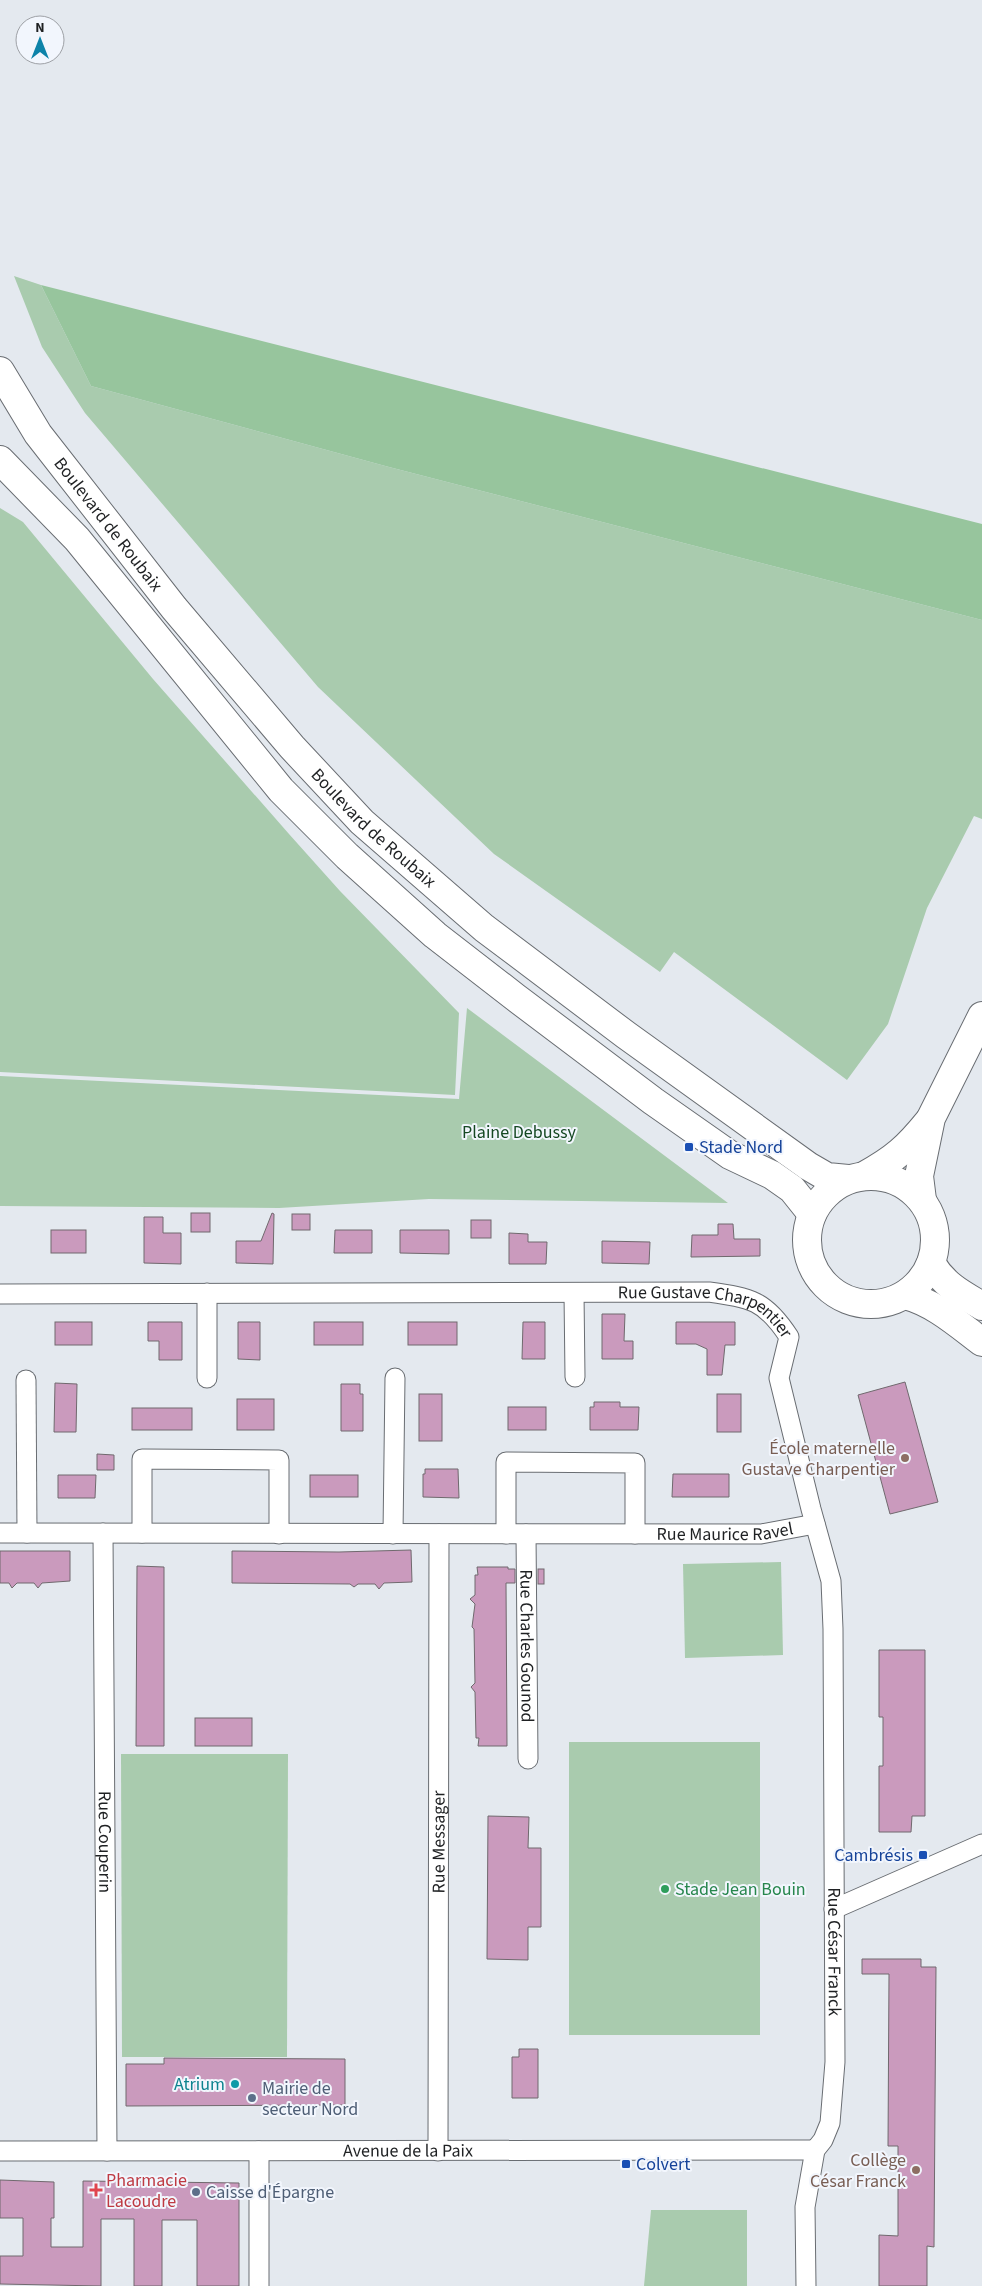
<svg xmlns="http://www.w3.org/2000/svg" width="982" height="2286" viewBox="0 0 982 2286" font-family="'Source Sans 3',sans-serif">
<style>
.green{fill:#a9cbae}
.forest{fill:#97c59d}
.building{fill:#ca9abd;stroke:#70696e}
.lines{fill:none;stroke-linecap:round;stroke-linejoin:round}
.minor-casing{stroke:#696d72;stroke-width:21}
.secondary-casing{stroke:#696d72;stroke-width:30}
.minor{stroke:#fff;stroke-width:19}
.secondary{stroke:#fff;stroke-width:28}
.transit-dot{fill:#1a4fb4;stroke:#f2f6fd;stroke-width:2}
.education-dot{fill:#8d6e63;stroke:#f2f6fd;stroke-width:2}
.leisure-dot{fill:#2e9e5b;stroke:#f2f6fd;stroke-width:2}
.culture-dot{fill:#0f9aa8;stroke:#f2f6fd;stroke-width:2}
.service-dot{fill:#5c6f8a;stroke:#f2f6fd;stroke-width:2}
.health-dot{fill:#e0444e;stroke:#f2f6fd;stroke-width:2}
.labels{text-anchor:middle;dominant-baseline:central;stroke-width:4;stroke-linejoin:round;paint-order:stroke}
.street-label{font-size:18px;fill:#1f2123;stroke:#f2f6fd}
.park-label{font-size:18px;fill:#154822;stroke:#f2f6fd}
.transit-label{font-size:18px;fill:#164399;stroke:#f2f6fd;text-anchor:start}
.education-label{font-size:18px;fill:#785e54;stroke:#f2f6fd;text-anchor:end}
.leisure-label{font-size:18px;fill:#27864d;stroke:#f2f6fd;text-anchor:start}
.culture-label{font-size:18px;fill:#0d838f;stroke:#f2f6fd;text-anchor:end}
.service-label{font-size:18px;fill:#4e5e75;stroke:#f2f6fd;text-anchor:start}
.health-label{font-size:18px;fill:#be3a42;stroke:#f2f6fd;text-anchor:start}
</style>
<rect width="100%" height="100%" fill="#e4e9ef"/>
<g class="green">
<path d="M14,276L41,285L91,386L389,467L982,620V819L974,816L927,908L888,1024L847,1080L674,952L660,972L494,854L318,687L85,413L42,347Z"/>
<path d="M0,508L23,522L153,679L289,834L340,891L459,1013L455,1095L0,1072Z"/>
<path d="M467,1008L728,1203L429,1199L279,1208L0,1206V1076L459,1099Z"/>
<path d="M781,1562L783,1655L685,1658L683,1564Z"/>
<rect x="569" y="1742" width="191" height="293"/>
<path d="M121,1754H288L287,2057H122Z"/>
<path d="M651,2210H747V2286H644Z"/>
</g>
<path class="forest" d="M41,285L982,524V620L389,467L91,386Z"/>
<g class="building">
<rect x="191" y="1213" width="19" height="19"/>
<path d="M272,1213L274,1214L273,1264L236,1263V1241H261Z"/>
<rect x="292" y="1214" width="18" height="16"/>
<path d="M144,1217H163V1233H181V1264L144,1263Z"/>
<rect x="471" y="1220" width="20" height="18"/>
<path d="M718,1224H733L734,1239H760V1256L691,1257L692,1235H718Z"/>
<rect x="51" y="1230" width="35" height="23"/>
<path d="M335,1230H372V1253H334Z"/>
<path d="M400,1230H449V1254L400,1253Z"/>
<path d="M509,1233L528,1234V1242H547L546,1264H509Z"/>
<path d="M602,1241L650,1242L649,1264L602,1263Z"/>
<path d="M602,1314H625L624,1341H633V1359H602Z"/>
<rect x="55" y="1322" width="37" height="23"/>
<path d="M148,1322H182V1360H159V1341H148Z"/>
<path d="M238,1322H260V1360L238,1359Z"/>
<rect x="314" y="1322" width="49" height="23"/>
<rect x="408" y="1322" width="49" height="23"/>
<path d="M523,1322H545V1359H522Z"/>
<path d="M676,1322H735V1345H725L722,1375H707V1349L696,1344H676Z"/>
<path d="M905,1382L938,1502L890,1514L858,1395Z"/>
<path d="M55,1383L77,1384L76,1432H54Z"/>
<path d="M341,1384H360V1394H363V1431H341Z"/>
<rect x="419" y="1394" width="23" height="47"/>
<rect x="717" y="1394" width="24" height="38"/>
<rect x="237" y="1399" width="37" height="31"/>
<path d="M594,1402H620V1407H639L638,1430H590V1407H594Z"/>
<rect x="508" y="1407" width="38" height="23"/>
<rect x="132" y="1408" width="60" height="22"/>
<path d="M97,1454L114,1455V1470H97Z"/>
<path d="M425,1469H458L459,1498L423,1497V1474H425Z"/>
<path d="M673,1474H729V1497H672Z"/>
<path d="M58,1475H96L95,1498H58Z"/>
<rect x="310" y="1475" width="48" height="22"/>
<path d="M411,1550L412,1582L384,1583L379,1589L375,1584H358L354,1587L350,1584L232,1583V1551L339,1552Z"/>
<path d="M0,1551H70V1581L42,1583L38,1588L34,1583H17L12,1588L9,1583H0Z"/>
<path d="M137,1566L164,1567V1746H136Z"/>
<path d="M477,1567H508V1569H515V1583H506L507,1746H478L479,1738H476L475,1692L471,1687L475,1683L474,1629L472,1627L475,1604L470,1599L475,1595V1575H478Z"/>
<rect x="538" y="1569" width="6" height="15"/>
<path d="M879,1650H925V1816H912L911,1832H879V1766H883V1717H879Z"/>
<rect x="195" y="1718" width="57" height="28"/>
<path d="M488,1816L529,1817L528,1848H541V1927H528V1960L487,1959Z"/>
<path d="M862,1959H921V1967H936L934,2247L927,2246V2286H879V2235L898,2236V2146H888L889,1974H862Z"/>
<path d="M519,2049H538V2098H512V2057H519Z"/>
<path d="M164,2058L345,2059V2105L126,2106V2064H164Z"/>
<path d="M0,2180L54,2182V2218H51V2247H83V2181L239,2183V2286H197V2220H162V2286H134V2219H101V2286L0,2284V2256H23V2218H0Z"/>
</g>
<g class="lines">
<defs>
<g id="minor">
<path d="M574,1293L575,1377"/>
<path id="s1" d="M0,1294L709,1292C751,1298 765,1300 789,1337L779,1378L811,1509L831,1581L833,1629L835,2062L830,2123L823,2140L815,2150L805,2207L806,2286"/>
<path d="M207,1378V1293"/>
<path d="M26,1380L27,1533"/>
<path id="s2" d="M0,1533L761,1534L815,1524"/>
<path id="s3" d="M103,1533L107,2151"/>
<path d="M142,1533V1459L279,1460V1534"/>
<path d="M393,1534L395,1378"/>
<path d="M506,1534V1462L635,1463V1534"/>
<path id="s4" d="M526,1534L528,1759"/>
<path d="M834,1909L982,1844"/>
<path id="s5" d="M0,2151L815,2150"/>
<path d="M259,2151V2286"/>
<path id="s6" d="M438,2151L439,1534"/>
</g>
<g id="secondary">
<path id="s7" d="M0,371L38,434L174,608L292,747L362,822L484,928L626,1035L808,1166L827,1177L848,1179"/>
<path d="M0,460L77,539L281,790L347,856L435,935L515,997L653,1101L730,1155L772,1175L792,1189L812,1214"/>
<circle cx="871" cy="1240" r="64"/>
<path d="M864,1176C895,1159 907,1148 929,1121"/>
<path d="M922,1200L919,1176L931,1118L982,1016"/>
<path d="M931,1263C944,1285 961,1294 982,1306"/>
<path d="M905,1295C935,1303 958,1324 982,1342"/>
</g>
</defs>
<use href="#minor" class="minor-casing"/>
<use href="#secondary" class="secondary-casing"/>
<use href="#minor" class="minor"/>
<use href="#secondary" class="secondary"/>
</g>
<g class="transit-dot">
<rect x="684" y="1142" width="10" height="10" rx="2.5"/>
<rect x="918" y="1850" width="10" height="10" rx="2.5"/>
<rect x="621" y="2159" width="10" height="10" rx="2.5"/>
</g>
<g class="education-dot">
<circle cx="905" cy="1458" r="5"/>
<circle cx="916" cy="2170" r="5"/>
</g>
<circle class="leisure-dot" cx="665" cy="1889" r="5"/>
<circle class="culture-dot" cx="235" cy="2084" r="5"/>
<g class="service-dot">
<circle cx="252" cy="2098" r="5"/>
<circle cx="196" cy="2192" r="5"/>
</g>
<path class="health-dot" d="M93.5 2182.5h5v5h5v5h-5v5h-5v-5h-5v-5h5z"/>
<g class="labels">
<g class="street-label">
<text stroke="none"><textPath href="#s7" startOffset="188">Boulevard de Roubaix</textPath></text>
<text stroke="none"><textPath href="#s7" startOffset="592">Boulevard de Roubaix</textPath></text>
<text stroke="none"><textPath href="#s1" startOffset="711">Rue Gustave Charpentier</textPath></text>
<text stroke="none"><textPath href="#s2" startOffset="725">Rue Maurice Ravel</textPath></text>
<text stroke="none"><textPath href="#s4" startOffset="112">Rue Charles Gounod</textPath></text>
<text stroke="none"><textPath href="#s3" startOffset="309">Rue Couperin</textPath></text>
<text stroke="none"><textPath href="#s6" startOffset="309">Rue Messager</textPath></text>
<text stroke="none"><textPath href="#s1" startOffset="1428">Rue César Franck</textPath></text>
<text stroke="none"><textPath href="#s5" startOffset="408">Avenue de la Paix</textPath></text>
</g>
<g class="park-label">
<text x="519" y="1132">Plaine Debussy</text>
</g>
<g class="transit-label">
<text x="699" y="1147">Stade Nord</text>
<text x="913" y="1855" text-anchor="end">Cambrésis</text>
<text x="636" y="2164">Colvert</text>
</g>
<g class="education-label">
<text x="895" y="1448">École maternelle<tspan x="895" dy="21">Gustave Charpentier</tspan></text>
<text x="906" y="2160">Collège<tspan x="906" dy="21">César Franck</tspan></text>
</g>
<g class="leisure-label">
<text x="675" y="1889">Stade Jean Bouin</text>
</g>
<g class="culture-label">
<text x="225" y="2084">Atrium</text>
</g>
<g class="service-label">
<text x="262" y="2088">Mairie de<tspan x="262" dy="21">secteur Nord</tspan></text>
<text x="206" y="2192">Caisse d'Épargne</text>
</g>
<g class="health-label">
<text x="106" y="2180">Pharmacie<tspan x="106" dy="21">Lacoudre</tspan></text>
</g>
</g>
<g transform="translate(40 40)"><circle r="24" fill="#f2f6fd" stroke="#9ea1a6"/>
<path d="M0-4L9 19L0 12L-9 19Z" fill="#0d83a9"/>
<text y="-8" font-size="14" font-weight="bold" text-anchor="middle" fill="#1f2123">N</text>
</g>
</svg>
